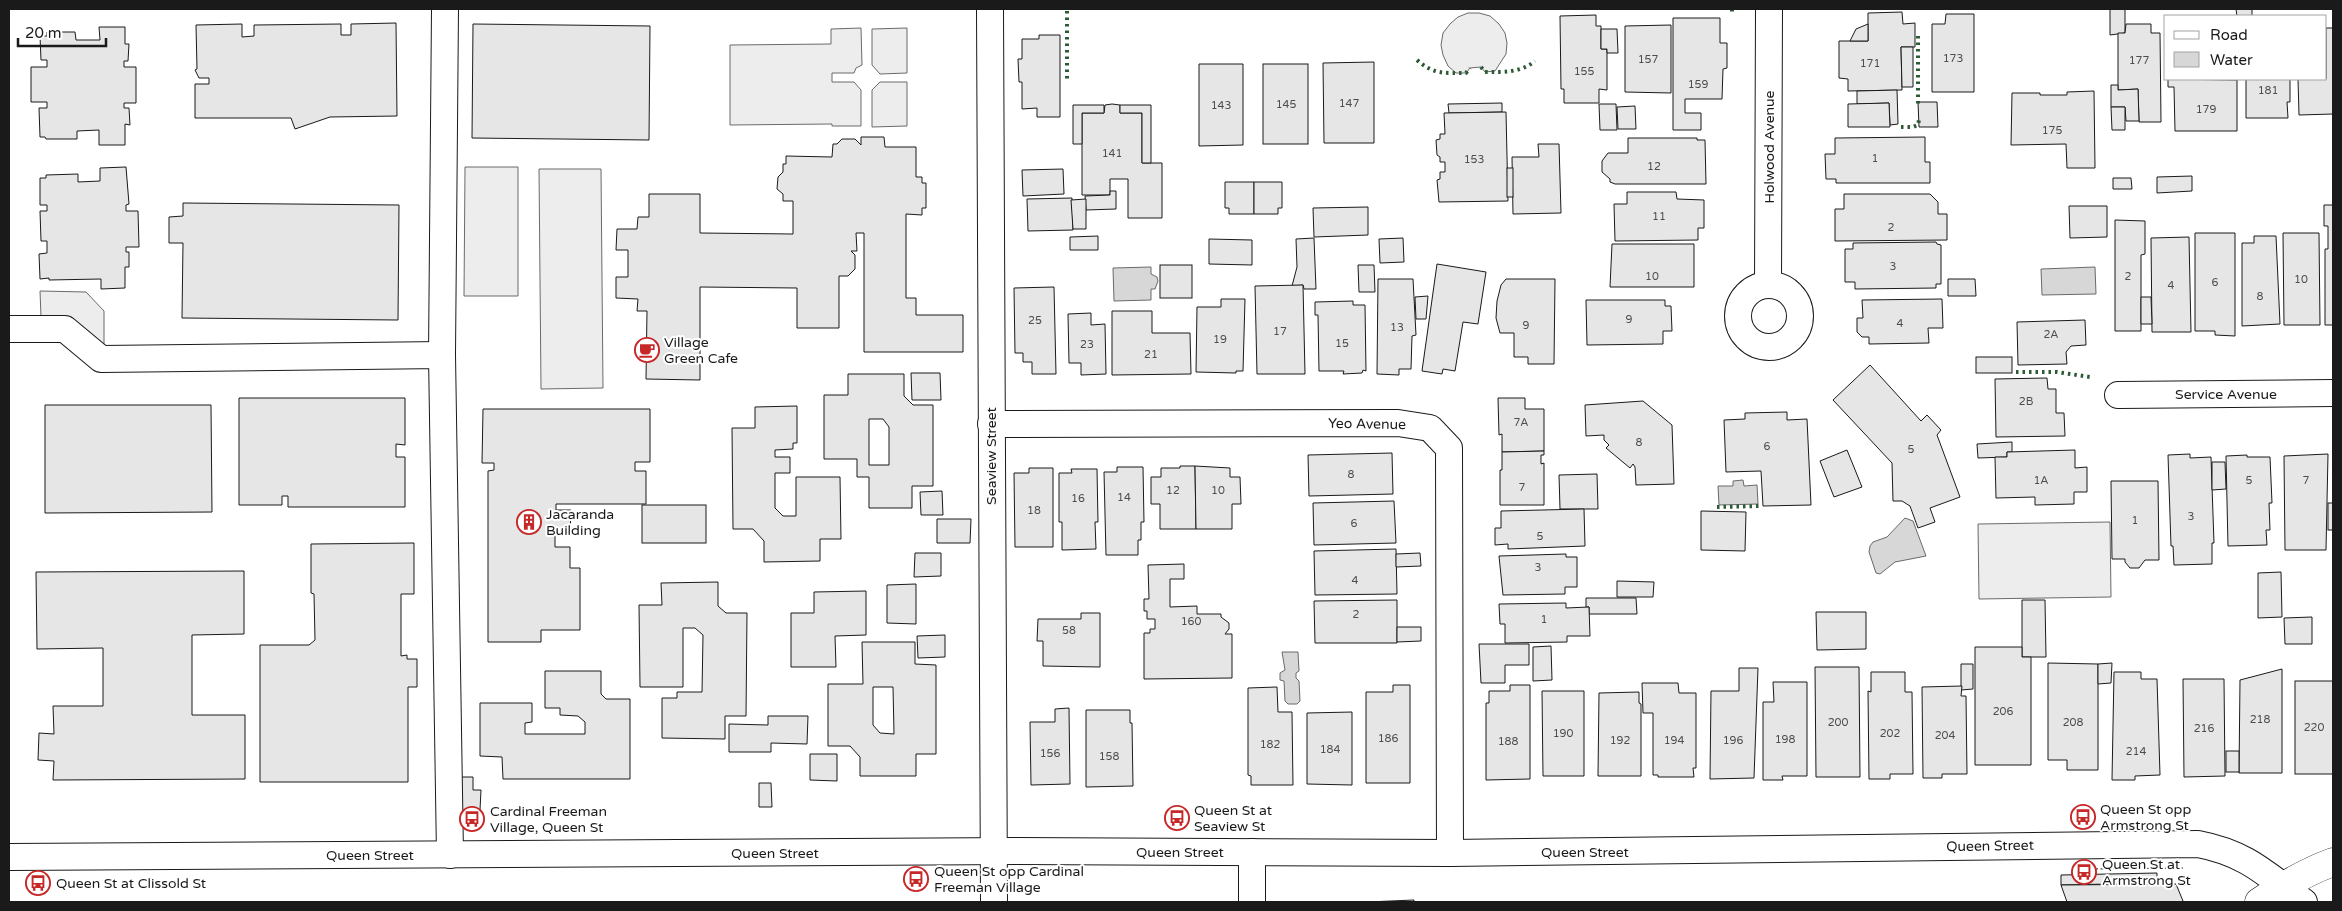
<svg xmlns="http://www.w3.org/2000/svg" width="2342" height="911" viewBox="0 0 2342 911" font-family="'Varela Round',sans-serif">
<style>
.built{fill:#ededed;stroke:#6a6a6a}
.water{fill:#d7d7d7;stroke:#6a6a6a}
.building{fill:#e6e6e6;stroke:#1a1a1a;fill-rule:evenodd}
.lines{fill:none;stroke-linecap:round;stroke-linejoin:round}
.street-casing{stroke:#1a1a1a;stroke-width:28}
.secondary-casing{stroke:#1a1a1a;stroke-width:29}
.street{stroke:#fff;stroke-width:26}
.secondary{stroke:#fff;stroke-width:28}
.hedge{stroke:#2b5a34;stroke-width:4;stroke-dasharray:2.5 4;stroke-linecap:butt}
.fence{stroke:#1a1a1a;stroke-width:1;stroke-dasharray:6 2.5;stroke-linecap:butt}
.labels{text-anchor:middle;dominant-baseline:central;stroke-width:4;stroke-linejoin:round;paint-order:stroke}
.number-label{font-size:11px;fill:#4d4d4d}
.street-label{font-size:14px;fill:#1a1a1a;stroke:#fff}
.poi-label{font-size:14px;fill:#1a1a1a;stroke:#fff;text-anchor:start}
</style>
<rect width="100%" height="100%" fill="#fff"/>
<g class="built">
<path d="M1468,13H1479L1490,16L1499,24L1505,33L1507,43L1506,54L1495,71L1485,72L1481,67L1470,68L1466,73H1456L1448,66L1443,55L1441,45L1443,33L1450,24L1458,17Z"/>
<path d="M861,28L862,65L856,68L854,73H832V82H854L861,90V126H832V124L730,125V45L831,44V29Z"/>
<path d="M907,28V73L880,74L872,65V29Z"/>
<path d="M880,82H907V126L872,127V90Z"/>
<path d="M465,167H518V296H464Z"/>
<path d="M539,169H601L603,388L541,389Z"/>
<path d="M40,291L86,292L104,311V346L41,317Z"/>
<path d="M2110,522L2111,597L1979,599L1978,524Z"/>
</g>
<g class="water">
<path d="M1151,267V274L1157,277L1158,281L1155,289H1151V300L1114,301L1113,268Z"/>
<path d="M2095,267L2096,294L2042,295L2041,269Z"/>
<path d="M1743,480L1744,486L1757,485L1758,504L1719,505L1718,486H1733V481Z"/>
<path d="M1905,518L1913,521L1926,556L1895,562L1880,574L1876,573L1869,552L1870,546L1873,542L1887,537Z"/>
<path d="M1282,652H1298L1299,671L1296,673V678L1299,681L1300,701L1297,704H1288L1285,701L1284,681L1280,680V673L1285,670Z"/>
</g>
<g class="building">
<path d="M2110,9H2125V33L2110,35Z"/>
<path d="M2236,9H2252V16H2237Z"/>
<path d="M1902,12L1903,24L1915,23V47H1901L1902,90L1848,91V79L1839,78V41H1868V13Z"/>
<path d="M1946,14H1974V92H1932V24H1945Z"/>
<path d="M1596,15V26H1601V49H1607V90L1599,89V103H1564V89H1561L1560,16Z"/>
<path d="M1673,18H1720V43H1727V68L1723,69L1722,99H1685V113H1701V130H1673Z"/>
<path d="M396,23L397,116L330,117L295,129L291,118H195V84H209V78H199L195,70L197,69L196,25L242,24V37L254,36V25L341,24V35H351V24Z"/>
<path d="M473,24L650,26L649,140L472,138Z"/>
<path d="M1868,24V41H1850L1856,29Z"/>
<path d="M2126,24H2151V33H2160L2161,122H2139L2138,89L2118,90V33H2125Z"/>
<path d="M1671,25V93L1625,92V26Z"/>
<path d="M99,27H125V44H129L128,61H124V67H136V103H124V108H129L130,125L125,124V145H99V130L77,131V139H46L45,137H40L39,108H47V102H31V67H47V60H41L40,36H47V32H75L76,40H100Z"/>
<path d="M2326,28H2333V114L2299,115L2298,79H2326Z"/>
<path d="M1601,29H1617L1618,53H1607V49H1601Z"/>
<path d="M1039,35H1060V117H1037V108L1022,109V82H1019L1018,59H1022V39H1039Z"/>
<path d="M1901,47H1913V87H1902Z"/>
<path d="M1374,62V143H1324L1323,63Z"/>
<path d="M1199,64H1243V145L1199,146Z"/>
<rect x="1263" y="64" width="45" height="80"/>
<path d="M2168,79L2237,80V131H2175L2174,87H2168Z"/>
<path d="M2246,79H2290V102H2287L2288,118H2246Z"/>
<path d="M2111,85H2118V90L2138,89L2139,121H2126L2125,107H2111Z"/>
<path d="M1897,90L1898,124L1890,125L1889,103L1857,104V91Z"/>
<path d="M2094,91L2095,168H2067L2066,144L2011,145L2012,93H2040V95H2067V92Z"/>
<path d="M1918,102H1937L1938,127H1919Z"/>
<path d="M1502,103V112L1449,113L1448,104Z"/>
<path d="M1889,103L1890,127H1848V104Z"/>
<path d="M1112,104L1120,105V113H1142V163H1162V218H1128V179H1110V195H1082V113H1104L1105,105Z"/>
<path d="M1599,104H1616L1617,130H1600Z"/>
<path d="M1073,105H1104V113H1082V144H1073Z"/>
<path d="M1120,105H1151V163H1142V113H1120Z"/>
<path d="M1635,106L1636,129H1618L1617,107Z"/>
<path d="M2111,107H2125V130H2112Z"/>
<path d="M1506,112L1508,201L1439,202L1437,180L1440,179V172H1445V162H1440V157L1437,155L1436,140L1440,139V134H1445L1444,113Z"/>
<path d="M861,137H884L885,147H916V177H922V183H926V208H922V215L906,214V298H916V315H963V352H864V233H856L857,251H851L855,255V269L848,276H839V328H797V288L700,287V380L646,379L647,311H637L638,299L616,298V277H628V250H616L617,229H637L638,217H649V194H700V233L793,234V201H783V194L777,189L778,177L783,172V164H786V156L832,157L833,144H837L842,139H855L861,145Z"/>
<path d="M1925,137V162H1930V183H1836V179H1826L1825,154H1835V138Z"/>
<path d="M1628,138H1697V140H1705L1706,184H1615L1610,182V179L1602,172V161L1608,153H1628Z"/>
<path d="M1538,144H1559L1561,213L1513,214L1512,157H1539Z"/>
<path d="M126,167L129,204L126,205V211H138L139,247H126V252H129V267H125V288L101,289V279L49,280V278L40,279L39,254L47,253V241H41L40,211H47V205H40V178H46V175L78,174V182L100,181V168Z"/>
<rect x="1507" y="168" width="6" height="29"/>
<path d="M1063,169L1064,194L1023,196L1022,170Z"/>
<path d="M2192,176V191L2157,193V177Z"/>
<path d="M2113,178H2131L2132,189H2113Z"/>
<path d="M1225,182H1254V214H1229V208H1225Z"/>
<path d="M1254,182H1282V208H1278V214H1254Z"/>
<path d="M1110,191H1116V209L1086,210L1085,196L1110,195Z"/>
<path d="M1627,192H1676L1677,199L1704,200V228H1698V240L1615,241L1614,204H1627Z"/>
<path d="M1844,194H1930L1938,202V214H1947V240L1835,241V209H1844Z"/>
<path d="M1072,198L1073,230L1028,231L1027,199Z"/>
<path d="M1086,199V229H1073L1071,200Z"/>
<path d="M183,203L399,205L398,320L182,318L183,243H169V217L183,216Z"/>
<path d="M2324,205H2333V325H2325V249H2328V226H2324Z"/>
<path d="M2069,206H2107V237L2070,238Z"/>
<path d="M1368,207V235L1314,237L1313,208Z"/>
<path d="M2115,220L2145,221V254L2141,255V331H2115Z"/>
<path d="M2195,233H2235V336L2215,335V331H2195Z"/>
<path d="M2283,233H2319L2320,325H2284Z"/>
<path d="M1098,236V250H1070V237Z"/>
<path d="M2254,236H2276L2280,324L2242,326V243H2254Z"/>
<path d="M2189,237L2191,332H2152L2151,238Z"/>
<path d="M1314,238L1316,289H1304L1303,285L1292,286L1297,267L1296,239Z"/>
<path d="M1403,238L1404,262L1380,263L1379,239Z"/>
<path d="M1209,239L1252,240V265L1209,264Z"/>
<path d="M1936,242L1937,244L1941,245V284H1936V288L1855,289V282H1845V249H1853V243Z"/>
<path d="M1612,244H1694V287H1610Z"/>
<path d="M1437,264L1486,272L1478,324L1463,322L1455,371L1443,369L1442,374L1422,371Z"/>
<rect x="1160" y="265" width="32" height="33"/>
<path d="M1358,265H1374L1375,292H1359Z"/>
<path d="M1378,279H1413L1416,335L1412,336L1411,369H1399V375L1377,374Z"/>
<path d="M1506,279H1555L1554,364H1528V357H1514V333H1500L1496,318L1497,301L1501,285Z"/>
<path d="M1948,279H1975L1976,296H1948Z"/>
<path d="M1303,285L1305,374H1257L1255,286Z"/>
<path d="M1054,287L1056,374H1032V362H1023V353H1015L1014,288Z"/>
<path d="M1428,296L1426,319H1416L1415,297Z"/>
<path d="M2141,297H2151L2152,324H2141Z"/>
<path d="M1221,299H1245L1243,371H1236V373L1196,372L1197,307H1221Z"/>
<path d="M1942,299L1943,328H1928L1929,343L1869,344V337H1862L1857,332V318H1863L1862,300Z"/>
<path d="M1586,300H1665V306H1671L1672,331H1663V344L1587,345Z"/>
<path d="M1353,301V305H1365L1366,371L1363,370L1362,373L1343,374L1344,371H1319L1318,315H1315V302Z"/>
<path d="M1112,311H1152V333H1190L1191,374L1112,375Z"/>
<path d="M1091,313V325L1105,324L1106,374L1081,375V363H1069L1068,314Z"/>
<path d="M2085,320L2086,345L2071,346L2066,352L2067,364L2018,365L2017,322Z"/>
<rect x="1976" y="357" width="36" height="16"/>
<path d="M1870,365L1921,421L1927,415L1941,430L1937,435L1960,497L1930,508L1935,522L1918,528L1910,506L1902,501H1893L1892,463L1833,400Z"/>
<path d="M911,373H940L941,400H912Z"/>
<path d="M848,374H904V396L913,405H933V486H912V508H869V477H857V459H824V395H848ZM869,419H883L889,427V465H869Z"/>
<path d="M2047,378L2048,389H2056V413H2064L2065,436L1996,437L1995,379Z"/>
<path d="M239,398H405V445L396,444V457H405V507H288V496H282V505H239Z"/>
<path d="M1498,398H1525V409H1544V451L1502,452V434L1499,435Z"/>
<path d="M1643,401L1672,425L1674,484L1636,485L1635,467L1633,464L1630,468L1606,448L1609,445L1604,440V435L1586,436L1585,405Z"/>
<path d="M45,405H211L212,512L45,513Z"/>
<path d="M797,406V443H793V449L775,450V457H790V473H775V508L783,516H796V477H840L841,539H820V561L764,562V541L753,529H733L732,428H755V407Z"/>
<path d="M483,409H650V462H635V471H646V504H556V510H571L570,534H555V547H570V568H580V630H541V642H488V471L494,470V463H482Z"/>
<path d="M1787,412V420L1807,419L1811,505L1763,506L1761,471L1726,472L1724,420L1745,419V413Z"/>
<path d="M2012,442V452H2007V457L1978,458L1977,444Z"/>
<path d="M1847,450L1862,487L1834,497L1820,461Z"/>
<path d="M2075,450V468L2087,467V492H2074V504L2035,505V497L1996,498L1995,457H2007V452Z"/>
<path d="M1544,451V455H1541V464L1544,463V505H1500V470H1502V452Z"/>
<path d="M1392,453L1393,494L1309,496L1308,455Z"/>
<path d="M2190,454V458L2211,457L2214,543H2212V564L2174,565L2173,546H2171L2168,455Z"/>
<path d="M2328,454L2326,550H2285L2284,456Z"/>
<path d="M2247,455V457H2270L2272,503H2269L2270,530H2266L2267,545L2228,546L2226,456Z"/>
<path d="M2212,462H2225L2226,489L2212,490Z"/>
<path d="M1180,466H1195L1196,529H1160V504H1151V477H1161V468H1180Z"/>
<path d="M1195,466L1230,468V477H1240L1241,504H1232V529H1196Z"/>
<path d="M1117,467H1143L1144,522H1141V540H1138V555H1106L1104,472H1117Z"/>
<path d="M1029,468H1053V547H1015L1014,473H1029Z"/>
<path d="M1071,469H1097L1098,522H1095L1096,549L1062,550V522H1059V473H1072Z"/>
<path d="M1597,474L1598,509H1560L1559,475Z"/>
<path d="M2111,481H2158L2159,560H2145L2139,568H2130L2125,562V559H2112Z"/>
<path d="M942,491L943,515H921L920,492Z"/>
<path d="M1394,501L1396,543L1314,545L1313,503Z"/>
<rect x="2328" y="503" width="5" height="27"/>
<rect x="642" y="505" width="64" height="38"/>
<path d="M1584,509L1585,546L1508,549V544L1495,545V528H1501V511Z"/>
<path d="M1701,511L1746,512L1745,551L1701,550Z"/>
<path d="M937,519H971L970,543H937Z"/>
<path d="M414,543V594H401V656L407,655V659H417V687H408V782H260V645H309L315,640L314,594L311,593V544Z"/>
<path d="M1396,549L1397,594L1315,595L1314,551Z"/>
<path d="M915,553H941V576L914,577Z"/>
<path d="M1420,553L1421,566L1396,567V554Z"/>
<path d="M1566,554V557H1577V587H1565V594L1503,595L1499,556Z"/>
<path d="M1184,564V579H1170V607L1197,606V614H1221V617L1229,623V629L1225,634H1232V678L1144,679V633H1150V629H1155V619H1147V611H1144V599H1149L1148,565Z"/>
<path d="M244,571V634L192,635V715H245V779L53,780L54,761L38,760L39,733L54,734L53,706H103V648L37,649L36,572Z"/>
<path d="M2281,572L2282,617L2258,618V573Z"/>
<path d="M1617,581L1654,582L1653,597H1617Z"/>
<path d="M718,582V606L726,613H747L746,716H725V739L662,738V698H677V692H702L703,635L695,628H683V687H640L639,605H662L661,583Z"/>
<path d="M916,584V624L887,623V585Z"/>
<path d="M866,591V635L835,636L836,667H791V613H814V592Z"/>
<path d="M1586,598H1636L1637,614H1589V607H1586Z"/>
<path d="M1397,600V643H1315L1314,601Z"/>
<path d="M2022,600H2045L2046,657H2022Z"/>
<path d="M1566,603V608L1589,607L1590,636H1567V642L1505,643V624H1500L1499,604Z"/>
<path d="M1816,612H1866V649L1817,650Z"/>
<path d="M1081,613H1100V667L1043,666V641H1037L1038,619H1081Z"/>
<path d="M2312,617V644H2285L2284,618Z"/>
<path d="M1397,627H1421V641L1397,642Z"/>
<path d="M945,635V657L918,658L917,636Z"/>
<path d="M862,642H915V664L936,665V754H916V776H860V757L850,746H828V684H863ZM873,687H893L894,734L880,733L873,725Z"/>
<path d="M1479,644H1529V665H1505V683H1481Z"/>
<path d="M1551,646L1552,680L1533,681V647Z"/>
<path d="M1975,647H2022V657H2031V765H1975Z"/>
<path d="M2048,663L2098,664V770H2067V760H2048Z"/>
<path d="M2112,663L2111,683L2098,684V664Z"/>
<path d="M1961,664H1973V689L1961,690Z"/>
<path d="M1815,667H1859L1860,777H1816Z"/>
<path d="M1739,668H1758L1754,778L1710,779L1711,691H1739Z"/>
<path d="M2282,669V773H2239L2240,680Z"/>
<path d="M545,671H601V694L606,699H630V779H503L502,757L480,756V703H532V722L525,723V734H585V722L578,716L560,715V708H545Z"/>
<path d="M1871,672H1905V692H1912L1913,774H1890V779H1869L1868,691L1871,692Z"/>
<path d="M2114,672H2141V679H2157L2160,775L2135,776V780H2112Z"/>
<path d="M2183,679H2224L2225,776L2184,777Z"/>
<rect x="2295" y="681" width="38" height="93"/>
<path d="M1773,682H1807V776H1782L1783,780H1763V702H1774Z"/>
<path d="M1642,683H1678L1679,693H1696V768H1693L1694,777H1658V775H1653V713H1643Z"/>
<path d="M1393,685H1410V783H1366V692H1393Z"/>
<path d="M1510,685H1530V779L1486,780V703H1489V691H1510Z"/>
<path d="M1962,686L1961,696H1966L1967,774H1942V778H1923L1922,687Z"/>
<path d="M1277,687L1278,712H1292L1293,785H1251V776L1248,775V688Z"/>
<path d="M1542,691H1584V776H1543Z"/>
<path d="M1639,692V703L1641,704V776H1598L1599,693Z"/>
<path d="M1069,708L1070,784L1031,785L1030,722H1055V709Z"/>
<path d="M1086,710H1130V723H1132L1133,786L1086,787Z"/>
<path d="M1352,712V785L1307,784V713Z"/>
<path d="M768,716H808L807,744L771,743V752H729V724L768,725Z"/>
<rect x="2226" y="751" width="13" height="21"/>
<path d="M810,754H837V781L810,780Z"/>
<path d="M459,777H473V790H481L480,810H460Z"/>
<path d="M759,783H771L772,807H759Z"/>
<path d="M2157,873V883L2061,885V875Z"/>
<path d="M2176,884L2183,901L2181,902H2067L2061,885Z"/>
<path d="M1414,900V902H1367Z"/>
</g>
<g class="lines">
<defs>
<g id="street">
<path d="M990,9L994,902"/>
<path d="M1768,285L1769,9"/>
<circle cx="1769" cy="316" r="31"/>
<path d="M9,329H65L101,359L442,355L450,855"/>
<path d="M442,355L445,9"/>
<path d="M2118,395L2333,393"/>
<path d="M991,424L1398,423L1430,428L1449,448L1450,853"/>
<path d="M1252,852V902"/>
<path d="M9,857L1015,851L1450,853L2198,844C2246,853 2266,874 2304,902"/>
</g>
<path id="secondary" d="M2259,902C2282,886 2306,872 2333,862"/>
</defs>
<use href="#street" class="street-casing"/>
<use href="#secondary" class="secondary-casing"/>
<use href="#street" class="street"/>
<use href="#secondary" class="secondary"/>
<g class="hedge">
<path d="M1732,9V12"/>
<path d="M1067,11V82"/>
<path d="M1918,36V105"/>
<path d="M1417,60C1434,75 1445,73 1466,73L1470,68"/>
<path d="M1481,67L1485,72C1504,72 1520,73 1535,61"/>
<path d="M1901,127H1913L1918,125L1919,120"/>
<path d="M2016,372H2057L2090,377"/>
<path d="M1717,507L1759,506"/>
</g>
<path class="fence" d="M2092,869L2183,868"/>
</g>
<defs>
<symbol id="cafe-ring" viewBox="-11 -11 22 22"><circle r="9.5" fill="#fff" stroke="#c62828" stroke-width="1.5"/><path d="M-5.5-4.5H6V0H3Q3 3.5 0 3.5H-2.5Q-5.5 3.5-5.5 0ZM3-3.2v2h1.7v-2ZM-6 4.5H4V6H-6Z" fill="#c62828"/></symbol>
<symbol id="building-ring" viewBox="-11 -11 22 22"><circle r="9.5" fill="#fff" stroke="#c62828" stroke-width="1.5"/><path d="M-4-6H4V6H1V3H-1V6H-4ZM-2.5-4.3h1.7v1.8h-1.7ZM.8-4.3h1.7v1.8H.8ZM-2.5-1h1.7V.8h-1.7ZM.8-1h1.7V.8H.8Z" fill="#c62828"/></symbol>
<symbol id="bus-ring" viewBox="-11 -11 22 22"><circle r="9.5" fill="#fff" stroke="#c62828" stroke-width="1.5"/><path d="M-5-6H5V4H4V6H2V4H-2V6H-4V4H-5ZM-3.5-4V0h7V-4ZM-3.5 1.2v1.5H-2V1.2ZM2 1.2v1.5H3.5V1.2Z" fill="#c62828"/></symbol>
</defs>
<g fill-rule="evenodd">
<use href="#cafe-ring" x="633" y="336" width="28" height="28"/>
<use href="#building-ring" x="515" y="508" width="28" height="28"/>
<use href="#bus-ring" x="2069" y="803" width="28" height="28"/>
<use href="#bus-ring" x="1163" y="804" width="28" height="28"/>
<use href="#bus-ring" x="458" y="805" width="28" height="28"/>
<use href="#bus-ring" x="2070" y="858" width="28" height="28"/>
<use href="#bus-ring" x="902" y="865" width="28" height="28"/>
<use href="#bus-ring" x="24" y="869" width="28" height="28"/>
</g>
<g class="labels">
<g class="number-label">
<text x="1953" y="58">173</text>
<text x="1648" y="59">157</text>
<text x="2139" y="60">177</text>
<text x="1870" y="63">171</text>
<text x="1584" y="71">155</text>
<text x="1698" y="84">159</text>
<text x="2268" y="90">181</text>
<text x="1349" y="103">147</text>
<text x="1286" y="104">145</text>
<text x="1221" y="105">143</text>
<text x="2206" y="109">179</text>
<text x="2052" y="130">175</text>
<text x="1112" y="153">141</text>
<text x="1875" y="158">1</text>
<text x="1474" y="159">153</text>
<text x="1654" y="166">12</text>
<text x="1659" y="216">11</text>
<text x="1891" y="227">2</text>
<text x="1893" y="266">3</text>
<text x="1652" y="276">10</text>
<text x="2128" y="276">2</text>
<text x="2301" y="279">10</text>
<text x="2215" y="282">6</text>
<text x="2171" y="285">4</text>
<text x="2260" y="296">8</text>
<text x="1629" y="319">9</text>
<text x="1035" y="320">25</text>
<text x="1900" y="323">4</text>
<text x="1526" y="325">9</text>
<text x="1397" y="327">13</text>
<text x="1280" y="331">17</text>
<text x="2051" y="334">2A</text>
<text x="1220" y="339">19</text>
<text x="1342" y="343">15</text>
<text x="1087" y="344">23</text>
<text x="1151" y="354">21</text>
<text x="2026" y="401">2B</text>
<text x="1521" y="422">7A</text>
<text x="1639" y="442">8</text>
<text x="1767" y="446">6</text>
<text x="1911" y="449">5</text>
<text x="1351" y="474">8</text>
<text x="2041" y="480">1A</text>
<text x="2249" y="480">5</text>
<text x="2306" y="480">7</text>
<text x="1522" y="487">7</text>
<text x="1173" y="490">12</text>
<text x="1218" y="490">10</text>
<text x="1124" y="497">14</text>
<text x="1078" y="498">16</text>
<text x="1034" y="510">18</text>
<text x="2191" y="516">3</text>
<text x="2135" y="520">1</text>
<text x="1354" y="523">6</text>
<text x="1540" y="536">5</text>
<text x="1538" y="567">3</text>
<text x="1355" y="580">4</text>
<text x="1356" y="614">2</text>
<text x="1544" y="619">1</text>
<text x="1191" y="621">160</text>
<text x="1069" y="630">58</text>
<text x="2003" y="711">206</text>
<text x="2260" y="719">218</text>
<text x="1838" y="722">200</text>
<text x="2073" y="722">208</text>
<text x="2314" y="727">220</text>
<text x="2204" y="728">216</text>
<text x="1563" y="733">190</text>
<text x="1890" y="733">202</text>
<text x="1945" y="735">204</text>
<text x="1388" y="738">186</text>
<text x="1785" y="739">198</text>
<text x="1620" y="740">192</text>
<text x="1674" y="740">194</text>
<text x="1733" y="740">196</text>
<text x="1508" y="741">188</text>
<text x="1270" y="744">182</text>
<text x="1330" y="749">184</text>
<text x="2136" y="751">214</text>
<text x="1050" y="753">156</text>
<text x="1109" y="756">158</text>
</g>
<g class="street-label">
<text transform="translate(1769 147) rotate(-90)">Holwood Avenue</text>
<text x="2226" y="394">Service Avenue</text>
<text transform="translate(1367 424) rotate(1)">Yeo Avenue</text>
<text transform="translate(991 456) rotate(-90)">Seaview Street</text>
<text transform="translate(1990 846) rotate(-1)">Queen Street</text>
<text x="1180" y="852">Queen Street</text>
<text x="1585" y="852">Queen Street</text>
<text x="775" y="853">Queen Street</text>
<text x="370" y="855">Queen Street</text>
</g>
<g class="poi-label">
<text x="664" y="342">Village<tspan x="664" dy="16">Green Cafe</tspan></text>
<text x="546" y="514">Jacaranda<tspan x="546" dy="16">Building</tspan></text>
<text x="2100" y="809">Queen St opp<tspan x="2100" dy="16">Armstrong St</tspan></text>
<text x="1194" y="810">Queen St at<tspan x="1194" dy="16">Seaview St</tspan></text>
<text x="490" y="811">Cardinal Freeman<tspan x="490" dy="16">Village, Queen St</tspan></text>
<text x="2102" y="864">Queen St at<tspan x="2102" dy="16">Armstrong St</tspan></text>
<text x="934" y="871">Queen St opp Cardinal<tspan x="934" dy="16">Freeman Village</tspan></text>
<text x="56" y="883">Queen St at Clissold St</text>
</g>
</g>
<rect width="2342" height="911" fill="none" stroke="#1a1a1a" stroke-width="20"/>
<rect x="2164" y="15" width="162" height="65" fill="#ffffff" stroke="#a3a3a3"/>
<rect x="2174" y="31" width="25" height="8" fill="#ffffff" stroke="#a3a3a3"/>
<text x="2210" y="40" font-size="15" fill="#1a1a1a">Road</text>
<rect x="2174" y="52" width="25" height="15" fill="#d7d7d7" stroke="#a3a3a3"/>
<text x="2210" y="65" font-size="15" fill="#1a1a1a">Water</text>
<path d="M18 38v8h88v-8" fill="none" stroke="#1a1a1a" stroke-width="2.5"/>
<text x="25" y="38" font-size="15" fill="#1a1a1a" stroke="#ffffff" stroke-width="4" paint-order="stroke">20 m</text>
</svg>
